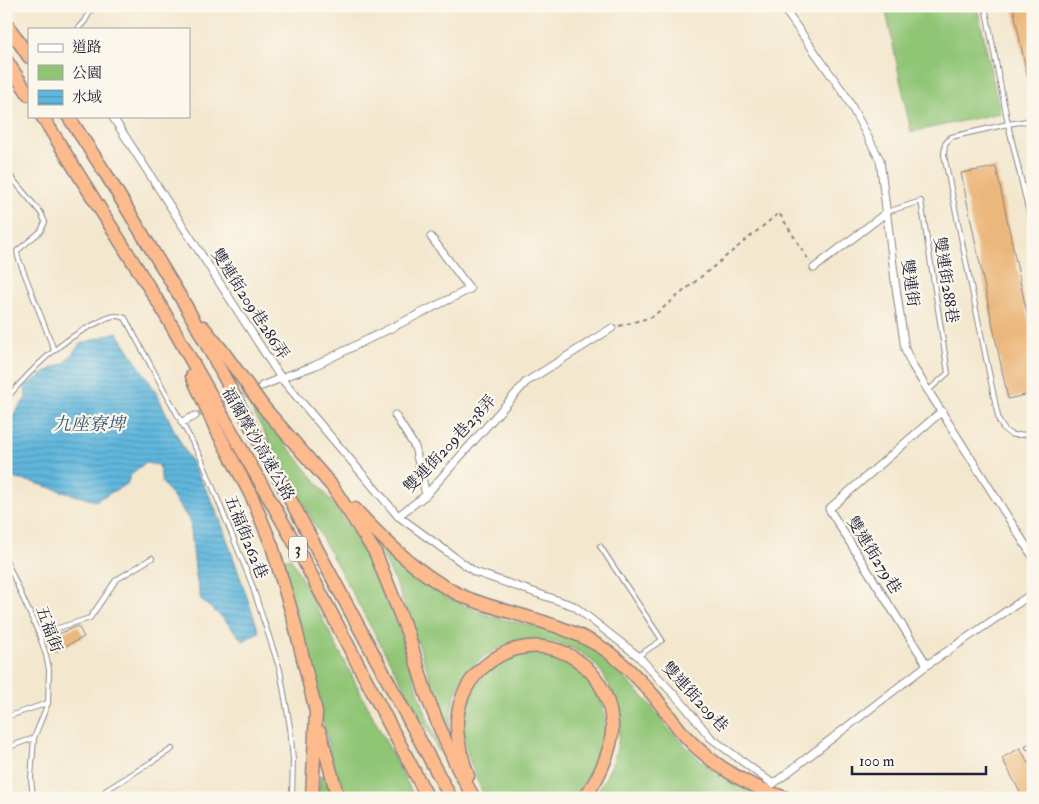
<svg xmlns="http://www.w3.org/2000/svg" width="1039" height="804" viewBox="0 0 1039 804" font-family="'IM FELL Double Pica','Noto Serif TC',serif">
<style>
.green{fill:#90c576;stroke:#597458}
.water{fill:url(#water-rules);stroke:#416c8c}
.building{fill:#ebb77c}
.lines{fill:none;stroke-linecap:round;stroke-linejoin:round}
.street-tunnel{stroke:#c9c0b1;stroke-width:7;stroke-dasharray:7 3.5;stroke-linecap:butt}
.lane-casing{stroke:#8a8484;stroke-width:6}
.street-casing{stroke:#8a8484;stroke-width:9}
.highway-casing{stroke:#8a8484;stroke-width:15}
.path{stroke:#8a8484;stroke-width:2;stroke-dasharray:4 4;stroke-linecap:butt}
.lane{stroke:#fff;stroke-width:4}
.street{stroke:#fff;stroke-width:7}
.highway{stroke:#fcba8d;stroke-width:12}
.labels{text-anchor:middle;dominant-baseline:central;stroke-width:4.5;stroke-linejoin:round;paint-order:stroke}
.shield{fill:#fbf7ec;stroke:#636270;stroke-width:1}
.shield-label{font-size:15px;font-weight:bold;fill:#22223b}
.street-label{font-size:16px;fill:#22223b;stroke:#fbf7ec}
.water-label{font-size:18px;font-style:italic;fill:#385674;stroke:#fbf7ec}
</style>
<defs>
<pattern id="water-rules" width="6" height="5" patternUnits="userSpaceOnUse" patternTransform="scale(1.25)"><rect width="6" height="5" fill="#60b7dd"/><path d="M0 2.5h6" fill="none" stroke="#4f94b4"/></pattern>
</defs>
<rect width="100%" height="100%" fill="#fbf7ec"/>
<filter id="ink" filterUnits="userSpaceOnUse"><feTurbulence type="fractalNoise" baseFrequency=".02" numOctaves="2"/><feDisplacementMap in="SourceGraphic" scale="10" xChannelSelector="R" yChannelSelector="G"/><feConvolveMatrix kernelMatrix="1 2 1 2 8 2 1 2 1" color-interpolation-filters="sRGB"/></filter>
<filter id="wash" filterUnits="userSpaceOnUse"><feTurbulence type="fractalNoise" baseFrequency=".0096" numOctaves="4" result="noise"/><feDisplacementMap in="SourceGraphic" scale="20" xChannelSelector="R" yChannelSelector="G"/><feGaussianBlur stdDeviation="1.12" result="paint"/><feColorMatrix in="noise" values="0 0 0 0 0 0 0 0 0 0 0 0 0 0 0 0 0 1.4 0 .05"/><feComposite in="paint" operator="in"/></filter>
<g filter="url(#wash)">
<rect width="100%" height="100%" fill="#f3e7ce"/>
<g class="green">
<path d="M885,6H977L1000,113L911,132Z"/>
<path d="M246,399C298,458 353,520 385,592C398,621 406,652 415,682C423,706 432,730 440,753Z"/>
<path d="M372,537L397,563L424,584L454,601L490,616L554,631L581,642L600,653L649,703L668,728L696,756L718,774L754,792L772,798H592C604,782 615,763 618,743C623,714 611,675 587,657C543,626 480,640 457,690C452,703 451,717 449,731C423,667 409,598 372,537Z"/>
<path d="M291,558L415,798H344L334,767L313,685L283,560Z"/>
<path d="M539,653C552,656 568,660 579,668C622,702 605,764 572,798H485C477,780 469,762 465,743C458,704 478,667 516,656C523,653 532,654 539,653Z"/>
<path d="M326,774L332,798H318L320,776Z"/>
</g>
<path class="water" d="M117,332L156,392L175,432L211,499L221,522L259,632L243,641L224,619L201,600L196,577L190,521L162,482L159,465L145,463L131,474L127,484L95,501L32,482L6,477V425L26,398L25,386L53,368L65,363L80,344Z"/>
<g id="blocks">
<g class="building">
<path d="M1013,6H1033V85H1029Z"/>
<path d="M996,167L1033,342V393L1008,399L961,173Z"/>
<path d="M78,626L84,637L55,651L48,638Z"/>
<path d="M1020,748L1033,771V798H1023L1002,758Z"/>
</g>
</g>
</g>
<g filter="url(#ink)">
<use href="#blocks" fill-opacity="0" stroke="#8a8484" stroke-width="1"/>
<g class="lines">
<path class="street-tunnel" d="M195,416L262,386"/>
<defs>
<g id="lane">
<path d="M985,6L1008,124L1033,230"/>
<path d="M78,29L85,21L93,6"/>
<path d="M1033,120L1008,124L951,137L945,144L944,155L999,421C1008,439 1016,436 1033,433"/>
<path d="M6,171L41,213L45,222L41,231L17,251L18,257L54,350"/>
<path d="M887,212L921,201L948,373L929,390"/>
<path d="M6,399C32,369 60,340 97,323C107,318 114,313 125,318L201,458L251,582L280,670L290,727L293,760L292,798"/>
<path d="M600,546L662,640L638,656"/>
<path d="M6,560L39,634L46,655L49,670L48,703L34,738L31,778L33,798"/>
<path d="M39,634L90,618L116,580L152,558"/>
<path d="M6,717L48,703"/>
<path d="M1028,747L1033,744"/>
<path d="M6,748L34,738"/>
<path d="M109,798L105,791L172,749"/>
</g>
<g id="street">
<path d="M782,6L846,96L880,160L895,281L905,349L912,365L1033,557"/>
<path d="M112,116L281,378L314,366L470,289L431,237"/>
<path d="M814,268L887,212"/>
<path d="M262,386L281,378L398,516L426,495L526,382L612,328"/>
<path d="M395,415L415,447L426,495"/>
<path d="M182,422L195,416"/>
<path d="M398,516L475,572L574,606L638,656L683,704L711,738L773,784L927,665L1033,593"/>
<path d="M927,665L829,509L942,411"/>
</g>
<g id="highway">
<path d="M6,23L29,57"/>
<path d="M6,60L29,95"/>
<path d="M42,116L160,305L294,542L428,798"/>
<path d="M68,116L106,174L187,308L451,798"/>
<path d="M203,327L221,349L265,409L332,486L375,552L408,634L426,694L441,731L458,769L474,798"/>
<path d="M192,376L215,427L252,497L272,546L293,617L316,712L312,798"/>
<path d="M355,509C384,541 426,581 467,598C511,615 561,622 601,647C621,660 639,679 654,696C665,710 675,725 687,738C715,767 747,786 786,798"/>
<path d="M320,732L338,798"/>
<path d="M468,776C462,757 454,733 458,713C461,694 471,677 486,665C538,622 608,659 612,724C614,747 598,780 584,798"/>
</g>
</defs>
<use href="#lane" class="lane-casing"/>
<use href="#street" class="street-casing"/>
<use href="#highway" class="highway-casing"/>
<path class="path" d="M619,326L652,317L779,213L810,262"/>
<use href="#lane" class="lane"/>
<use href="#street" class="street"/>
<use href="#highway" class="highway"/>
</g>
</g>
<g class="labels">
<rect class="shield" x="289" y="536.5" width="18" height="25" rx="4"/>
<g class="shield-label">
<text x="298" y="549">3</text>
</g>
<g class="street-label">
<text transform="translate(946 280) rotate(81)">雙連街288巷</text>
<text transform="translate(910 283) rotate(82)">雙連街</text>
<text transform="translate(250 304) rotate(57)">雙連街209巷286弄</text>
<text transform="translate(258 444) rotate(60)">福爾摩沙高速公路</text>
<text transform="translate(450 444) rotate(-47)">雙連街209巷238弄</text>
<text transform="translate(246 537) rotate(68)">五福街262巷</text>
<text transform="translate(874 555) rotate(58)">雙連街279巷</text>
<text transform="translate(49 629) rotate(70)">五福街</text>
<text transform="translate(695 697) rotate(47)">雙連街209巷</text>
</g>
<g class="water-label">
<text x="89" y="424">九座寮埤</text>
</g>
</g>
<rect width="1039" height="804" fill="none" stroke="#fbf7ec" stroke-width="25"/>
<rect x="28" y="28" width="162" height="90" fill="#fbf7ec" stroke="#a4a2a5"/>
<rect x="38" y="44" width="25" height="8" fill="#ffffff" stroke="#a4a2a5"/>
<text x="72" y="52" font-size="15" fill="#22223b">道路</text>
<rect x="38" y="65" width="25" height="15" fill="#90c576" stroke="#a4a2a5"/>
<text x="72" y="78" font-size="15" fill="#22223b">公園</text>
<rect x="38" y="90" width="25" height="15" fill="url(#water-rules)" stroke="#a4a2a5"/>
<text x="72" y="102" font-size="15" fill="#22223b">水域</text>
<path d="M852 766v8h134v-8" fill="none" stroke="#22223b" stroke-width="2.5"/>
<text x="859" y="766" font-size="15" fill="#22223b" stroke="#fbf7ec" stroke-width="4" paint-order="stroke">100 m</text>
</svg>
